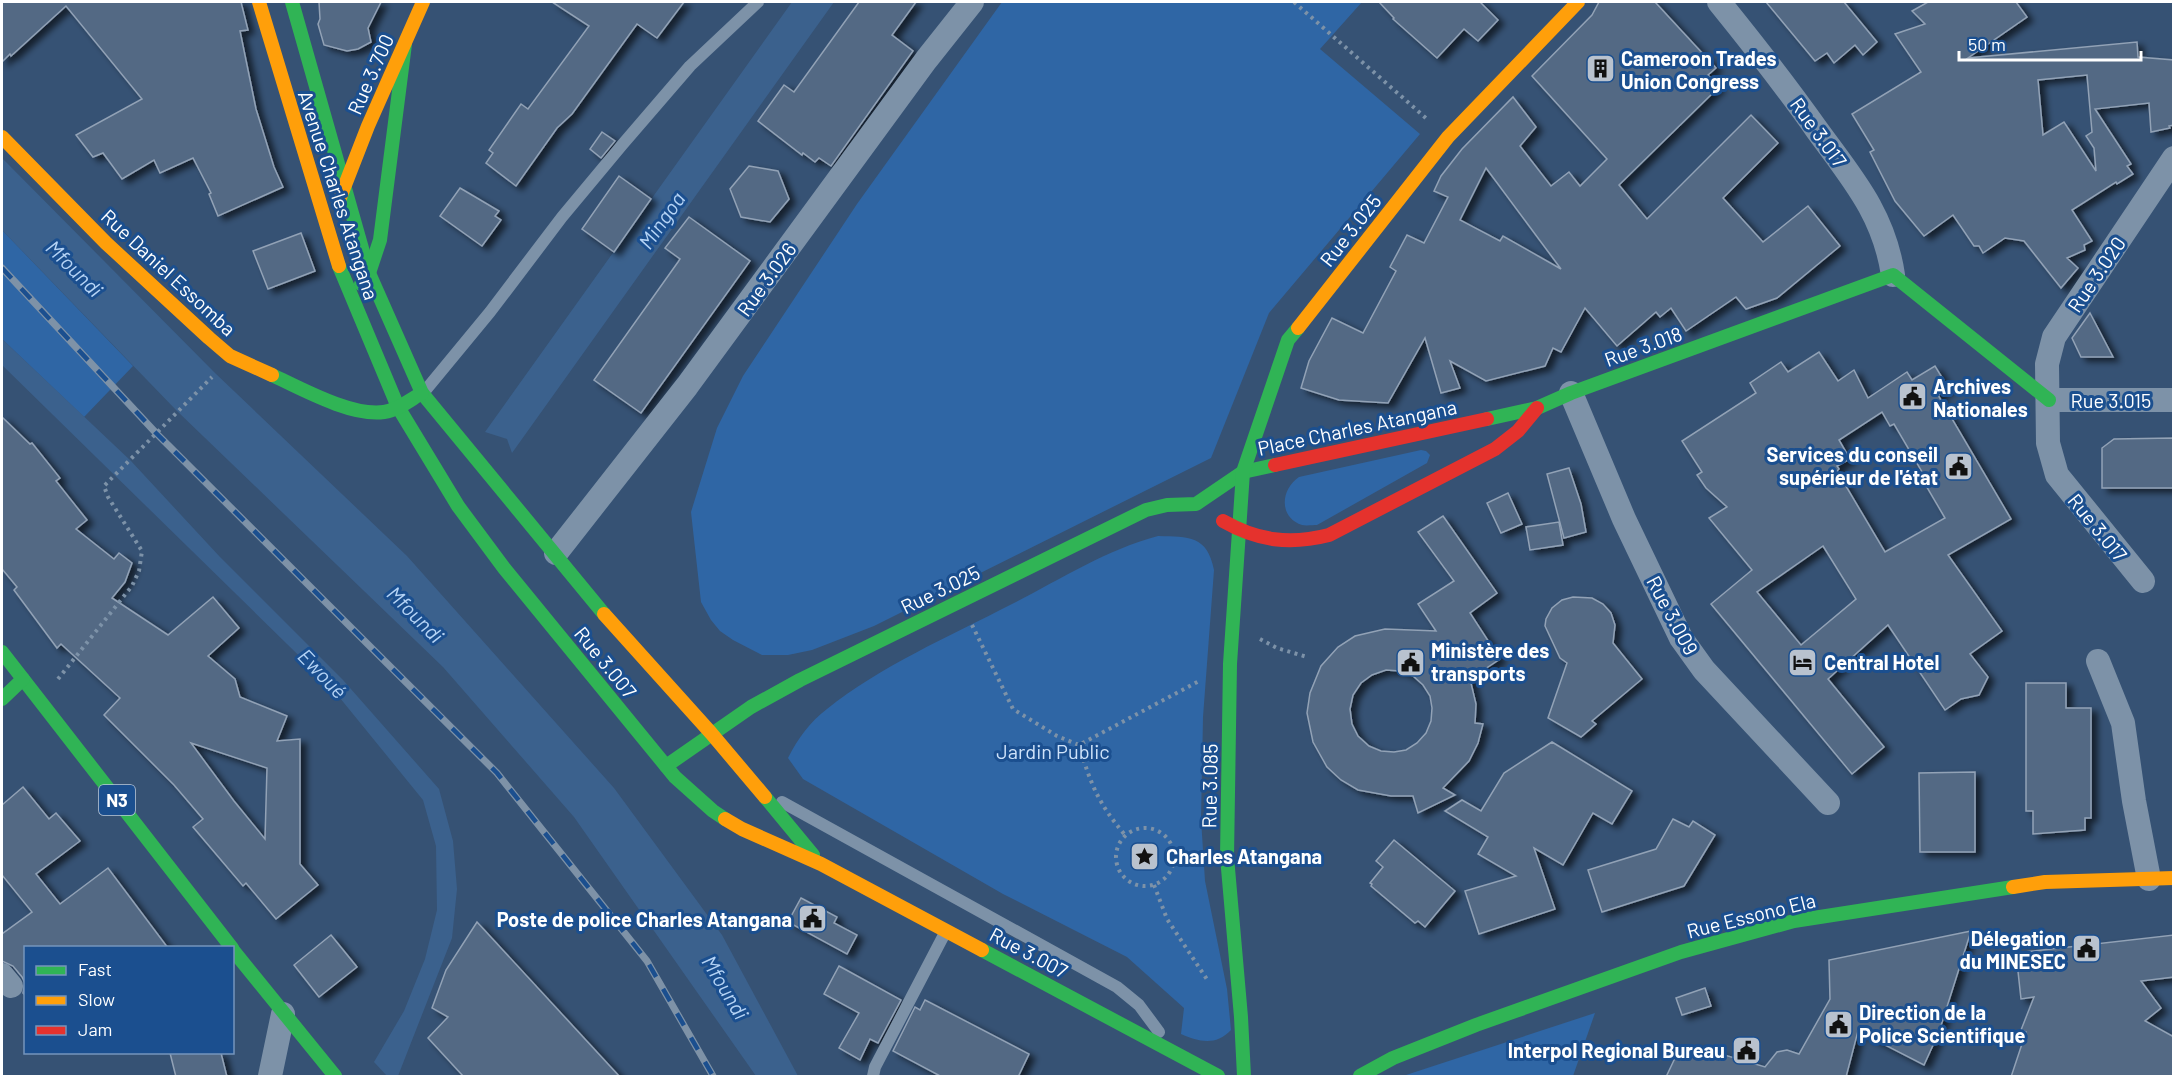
<svg xmlns="http://www.w3.org/2000/svg" width="2175" height="1078" viewBox="0 0 2175 1078" font-family="Barlow,sans-serif">
<style>
.green{fill:#2f66a5}
.water{fill:#3b618d}
.building{fill:#526984;stroke:#92a2b6;stroke-width:1.5;fill-rule:evenodd;filter:url(#shadow)}
.lines{fill:none;stroke-linecap:round;stroke-linejoin:round}
.path{stroke:#7d92a8;stroke-width:4;stroke-dasharray:3 4.5;stroke-linecap:butt}
.lane{stroke:#7d92a8;stroke-width:12}
.street{stroke:#7d92a8;stroke-width:24}
.fast{stroke:#30b455;stroke-width:14}
.slow{stroke:#ff9f0a;stroke-width:14}
.jam{stroke:#e5322d;stroke-width:14}
.rail-casing{stroke:#7e92a7;stroke-width:7}
.rail{stroke:#1b4f8f;stroke-width:4.5;stroke-dasharray:14;stroke-linecap:butt}
.labels{text-anchor:middle;dominant-baseline:central;stroke-width:6;stroke-linejoin:round;paint-order:stroke}
.shield{fill:#1b4f8f;stroke:#bbcadd;stroke-width:1.5}
.shield-label{font-size:18px;font-weight:bold;fill:#fff}
.poi-label{font-size:20px;font-weight:bold;fill:#fff;stroke:#1b4f8f;text-anchor:start}
.street-label{font-size:20px;fill:#fff;stroke:#1b4f8f}
.park-label{font-size:20px;fill:#cfe3fa;stroke:#1b4f8f}
.water-label{font-size:21px;font-style:italic;fill:#b5d3f5;stroke:#1b4f8f}
</style>
<defs>
<filter id="shadow"><feDropShadow dx="6" dy="4" stdDeviation="3" flood-color="#0009"/></filter>
</defs>
<rect width="100%" height="100%" fill="#365274"/>
<g class="green">
<path d="M1002,2H1362L1320,49L1420,134L1269,313L1211,458L874,626L812,650L788,655H762L733,640L720,631L711,620L701,602L691,512L717,428L743,376L857,204Z"/>
<path d="M2,230L133,366L84,417L2,339Z"/>
<path d="M1421,450L1426,451L1430,455L1427,463L1317,525C1313,525 1306,526 1302,525C1278,517 1281,489 1299,477Z"/>
<path d="M1158,536C1189,537 1207,535 1214,570L1203,717L1201,819L1205,881L1227,989L1231,1030C1216,1046 1199,1042 1181,1034L1184,1008L1127,957L1003,894L803,779L788,758C798,738 810,722 827,709C879,667 950,636 1010,605C1058,581 1105,550 1158,536Z"/>
<path d="M1595,1013L1573,1076H1405L1406,1075Z"/>
</g>
<g class="water">
<path d="M792,2H834L512,453L507,439L485,432Z"/>
<path d="M2,158L215,373L407,556L614,788L722,935L798,1076H756L574,817L443,667L177,411L2,230Z"/>
<path d="M2,339L131,461L220,557L343,680L439,789L453,841L457,889L452,938L398,1076H387L374,1062L404,1011L425,959L437,910L436,846L423,800L331,687L2,365Z"/>
</g>
<g class="building">
<path d="M2,2H241L248,30L240,31L256,109L274,167L283,187L218,216L209,194L211,193L193,158L160,173L154,160L122,179L103,153L93,157L76,135L142,99L66,6L11,56L10,54L2,62Z"/>
<path d="M319,2H381L368,28L371,42L358,49L347,51L324,45L318,24L320,19Z"/>
<path d="M552,2H684L657,38L637,24L572,114L557,128L516,186L486,163L493,153L489,150L521,104L528,109L589,26Z"/>
<path d="M859,2H916L892,35L913,51L831,166L819,158L815,162L803,153L802,155L758,121L784,85L794,92Z"/>
<path d="M1379,2H1480L1498,20L1478,41L1464,29L1437,58L1393,19L1394,18Z"/>
<path d="M1599,2H1655L1716,68L1708,75L1719,87L1619,185L1647,219L1751,115L1778,143L1723,198L1763,242L1808,206L1840,246L1777,298L1746,309L1736,297L1686,331L1671,308L1660,317L1656,312L1617,346L1585,308L1561,352L1553,348L1545,366L1486,381L1450,361L1460,388L1441,393L1425,338L1388,403L1339,400L1301,388L1309,361L1332,318L1363,333L1396,271L1390,267L1407,235L1424,243L1448,197L1434,191L1441,176L1462,149L1513,97L1536,127L1520,146L1551,186L1569,172L1580,186L1607,159L1532,76L1592,15ZM1486,168L1561,269L1503,236L1500,241L1460,220Z"/>
<path d="M1766,2H1844L1877,42L1863,55L1855,45L1834,63L1827,53L1815,61Z"/>
<path d="M1928,2H2016L2027,17L1968,58L2137,42L2138,57L2174,60V125L2169,126L2170,128L2151,132L2149,103L2095,109L2131,164L2127,166L2133,174L2117,184L2116,182L2072,210L2092,241L2084,245L2085,250L2067,258L2078,268L2061,288L2024,241L2005,238L1983,253L1979,246H1974L1953,215L1924,236L1895,201L1870,152L1874,150L1852,114L1921,72L1895,34L1925,24L1912,11ZM2087,75L2092,132L2086,136L2094,148L2096,171L2064,122L2043,135L2038,80Z"/>
<path d="M602,132L615,141L601,158L590,149Z"/>
<path d="M749,166L778,171L789,199L770,222L741,217L730,189Z"/>
<path d="M619,176L651,199L614,252L582,229Z"/>
<path d="M460,188L499,211L495,216L501,220L482,246L440,216Z"/>
<path d="M689,217L750,261L641,413L594,380L678,262L680,259L665,248Z"/>
<path d="M301,233L315,271L268,289L253,251Z"/>
<path d="M2090,313L2113,357H2081L2072,338Z"/>
<path d="M1819,352L1838,381L1854,370L1868,398L1907,372L1912,380L1935,366L1949,389L1938,395L2011,519L1948,555L2002,631L1970,654L1988,677L1979,695L1961,699L1945,710L1888,625L1828,679L1884,747L1852,774L1711,604L1752,570L1709,518L1727,507L1706,488L1697,475L1702,472L1682,441L1756,393L1750,383L1781,362L1788,372ZM1882,412L1890,426L1894,424L1928,482L1925,484L1945,518L1885,552L1837,471L1839,469L1837,466L1850,459L1839,440ZM1823,546L1856,599L1801,645L1757,592Z"/>
<path d="M2,417L30,444L32,443L60,478L56,481L87,520L76,529L114,559L119,553L132,563L125,582L112,598L168,635L213,597L239,628L208,656L235,679L240,697L287,716L277,741L300,739V864L318,885L276,919L246,883L243,886L193,827L203,819L174,785L104,715L120,698L61,644L57,648L14,590L17,587L2,569ZM191,743L267,768L265,839L234,801Z"/>
<path d="M2174,438V488H2102V448L2114,439Z"/>
<path d="M1569,468L1581,504L1586,532L1564,538L1547,474Z"/>
<path d="M1508,493L1522,524L1501,533L1487,503Z"/>
<path d="M1443,516L1497,593L1470,613L1500,659L1470,679L1476,704L1475,723L1483,724L1478,743L1469,761L1443,788L1455,795L1418,813L1413,796H1391L1358,790L1341,780L1327,767L1313,742L1307,713L1310,693L1321,666L1338,647L1355,636L1385,629L1436,631L1418,604L1454,581L1418,532ZM1386,670L1400,671L1413,676L1423,685L1430,696L1432,708L1431,721L1426,733L1417,743L1406,750L1394,752L1381,751L1369,746L1358,736L1352,724L1350,709L1353,695L1361,683L1372,675Z"/>
<path d="M1559,522L1563,545L1530,550L1526,527Z"/>
<path d="M1573,597L1592,598L1603,604L1611,613L1615,625L1613,643L1642,679L1592,721L1596,724L1581,737L1548,718L1567,663L1560,658L1545,626L1546,619L1552,608L1562,600Z"/>
<path d="M2026,683H2066V708H2091V818H2085V830L2033,834V811H2026Z"/>
<path d="M1552,742L1632,791L1612,824L1593,813L1563,865L1534,848L1555,909L1479,934L1465,891L1516,876L1478,854L1488,837L1445,811L1462,800L1481,811L1504,773Z"/>
<path d="M1975,772V852H1920L1919,773Z"/>
<path d="M23,787L49,819L56,813L80,841L36,874L60,904L108,868L168,948H26V996L23,993L25,983L22,977L13,966L2,961V934L32,912L2,875V805Z"/>
<path d="M1673,819L1689,827L1693,821L1715,835L1684,886L1602,912L1588,870L1656,849Z"/>
<path d="M1394,840L1455,891L1425,927L1418,921L1415,923L1371,886L1372,884L1370,883L1383,867L1376,861Z"/>
<path d="M801,898L837,917L834,923L857,935L847,954L788,922Z"/>
<path d="M477,922L620,1077H464L428,1038L448,1017L432,1008L446,970Z"/>
<path d="M1971,931L1939,1032L1924,1065L1858,1031L1846,1077H1666L1676,1056L1694,1046L1765,1067L1777,1052L1787,1050L1799,1054L1830,999L1829,960Z"/>
<path d="M331,935L357,967L319,997L294,965Z"/>
<path d="M2174,935V977L2141,981L2161,1008L2145,1021L2174,1037V1077H2011L2026,1032L2021,1030L2034,997L2021,999L2016,953Z"/>
<path d="M839,966L901,1000L878,1043L870,1039L860,1060L839,1048L859,1013L824,994Z"/>
<path d="M1705,988L1711,1006L1682,1015L1676,998Z"/>
<path d="M925,1000L1029,1054L1018,1077H942L893,1051L915,1007L920,1010Z"/>
<path d="M170,1053H221L227,1077H176Z"/>
</g>
<g class="lines">
<g class="path">
<path d="M1294,2L1427,119"/>
<path d="M972,625L1013,709L1057,736L1079,745L1201,680"/>
<path d="M1260,639L1277,648L1307,657"/>
<path d="M58,679L132,586L139,571L142,551L108,497L104,486L212,377"/>
<path d="M1079,745C1091,785 1098,803 1125,835"/>
<circle cx="1145" cy="857" r="29"/>
<path d="M1174,857H1201"/>
<path d="M1154,885L1167,919L1208,981"/>
</g>
<g class="lane">
<path d="M424,392L490,312L562,217L622,145L690,66L758,2"/>
<path d="M782,802L1117,987L1139,1005L1159,1032"/>
<path d="M873,1076L875,1067L946,931"/>
</g>
<g class="street">
<path d="M1719,2C1753,44 1786,86 1817,130C1852,178 1884,214 1893,275"/>
<path d="M1571,393L1624,519L1681,638L1704,670L1828,803"/>
<path d="M2049,400H2174"/>
<path d="M556,553L687,386L926,60L972,2"/>
<path d="M2143,581L2057,475L2048,443L2047,364L2054,337L2174,158"/>
<path d="M2098,661L2123,723L2134,801L2149,879"/>
<path d="M2,975L11,986"/>
<path d="M270,1076L283,1014"/>
</g>
<g class="fast">
<path d="M292,2L369,273L422,393L604,614"/>
<path d="M339,266L398,407L458,506L504,568L675,777L713,811L725,819"/>
<path d="M361,284L369,273L380,240L405,44"/>
<path d="M272,375C300,388 352,417 384,412C398,410 410,400 422,393"/>
<path d="M1487,419L1537,408L1571,393L1893,275L2049,400"/>
<path d="M2,652L232,948"/>
<path d="M2,699L23,679"/>
<path d="M666,766L751,707L800,680L1146,510L1167,505L1196,504L1243,472L1275,465"/>
<path d="M765,797L813,855"/>
<path d="M232,949L335,1076"/>
<path d="M982,950L1218,1076"/>
<path d="M1244,1076L1241,1017L1227,857L1230,664L1243,472L1288,340L1298,328"/>
<path d="M1360,1076L1393,1058L1476,1025L1681,952L1794,921L2013,887"/>
</g>
<g class="slow">
<path d="M259,2L339,266"/>
<path d="M2,137L106,243L209,338L230,356L272,375"/>
<path d="M338,203L368,126L423,2"/>
<path d="M1298,328L1448,137L1578,2"/>
<path d="M604,614L711,733L765,797"/>
<path d="M725,819L742,829L821,864L982,950"/>
<path d="M2013,887L2045,882L2174,878"/>
</g>
<g class="jam">
<path d="M1275,465L1487,419"/>
<path d="M1223,521C1258,541 1290,545 1329,535L1495,449L1518,431L1537,408"/>
</g>
<defs>
<path id="rail" d="M2,268L156,433L497,773L647,961L713,1076"/>
</defs>
<use href="#rail" class="rail-casing"/>
<use href="#rail" class="rail"/>
</g>
<defs>
<symbol id="building-square" viewBox="-11 -11 22 22"><rect x="-9" y="-9" width="18" height="18" rx="4" fill="#b9c2ce" stroke="#1b4f8f"/><path d="M-4-6H4V6H1V3H-1V6H-4ZM-2.5-4.3h1.7v1.8h-1.7ZM.8-4.3h1.7v1.8H.8ZM-2.5-1h1.7V.8h-1.7ZM.8-1h1.7V.8H.8Z" fill="#111"/></symbol>
<symbol id="civic-square" viewBox="-11 -11 22 22"><rect x="-9" y="-9" width="18" height="18" rx="4" fill="#b9c2ce" stroke="#1b4f8f"/><path d="M-.6-6.5H3V-4.5H.6V-3L4-1V1h2V6H-6V1h2V-1L-.6-3ZM-1.2 2.5V6h2.4V2.5Z" fill="#111"/></symbol>
<symbol id="hotel-square" viewBox="-11 -11 22 22"><rect x="-9" y="-9" width="18" height="18" rx="4" fill="#b9c2ce" stroke="#1b4f8f"/><path d="M-6-4.5h1.5V1H6V5H4.5V3h-9V5H-6ZM-4 0a1.8 1.8 0 1 1 3.6 0ZM.5 0V-2.5h3Q6-2.5 6 0Z" fill="#111"/></symbol>
<symbol id="sight-square" viewBox="-11 -11 22 22"><rect x="-9" y="-9" width="18" height="18" rx="4" fill="#b9c2ce" stroke="#1b4f8f"/><path d="M0-6L1.8-2.2L6-1.7L2.9 1.2L3.7 5.4L0 3.3L-3.7 5.4L-2.9 1.2L-6-1.7L-1.8-2.2Z" fill="#111"/></symbol>
</defs>
<g fill-rule="evenodd">
<use href="#building-square" x="1584" y="52" width="33" height="33"/>
<use href="#civic-square" x="1896" y="380" width="33" height="33"/>
<use href="#civic-square" x="1942" y="450" width="33" height="33"/>
<use href="#civic-square" x="1394" y="646" width="33" height="33"/>
<use href="#hotel-square" x="1786" y="646" width="33" height="33"/>
<use href="#sight-square" x="1128" y="840" width="33" height="33"/>
<use href="#civic-square" x="796" y="902" width="33" height="33"/>
<use href="#civic-square" x="2070" y="932" width="33" height="33"/>
<use href="#civic-square" x="1822" y="1008" width="33" height="33"/>
<use href="#civic-square" x="1730" y="1034" width="33" height="33"/>
</g>
<g class="labels">
<rect class="shield" x="99" y="785" width="36" height="30" rx="4.5"/>
<g class="shield-label">
<text x="117" y="800">N3</text>
</g>
<g class="poi-label">
<text x="1621" y="58">Cameroon Trades<tspan x="1621" dy="23">Union Congress</tspan></text>
<text x="1933" y="386">Archives<tspan x="1933" dy="23">Nationales</tspan></text>
<text x="1938" y="454" text-anchor="end">Services du conseil<tspan x="1938" dy="23">supérieur de l'état</tspan></text>
<text x="1431" y="650">Ministère des<tspan x="1431" dy="23">transports</tspan></text>
<text x="1824" y="662">Central Hotel</text>
<text x="1166" y="856">Charles Atangana</text>
<text x="792" y="919" text-anchor="end">Poste de police Charles Atangana</text>
<text x="2066" y="938" text-anchor="end">Délegation<tspan x="2066" dy="23">du MINESEC</tspan></text>
<text x="1859" y="1012">Direction de la<tspan x="1859" dy="23">Police Scientifique</tspan></text>
<text x="1725" y="1050" text-anchor="end">Interpol Regional Bureau</text>
</g>
<g class="street-label">
<text transform="translate(370 74) rotate(-66)">Rue 3.700</text>
<text transform="translate(1819 132) rotate(54)">Rue 3.017</text>
<text transform="translate(339 195) rotate(72)">Avenue Charles Atangana</text>
<text transform="translate(1350 230) rotate(-52)">Rue 3.025</text>
<text transform="translate(169 272) rotate(43)">Rue Daniel Essomba</text>
<text transform="translate(2096 274) rotate(-56)">Rue 3.020</text>
<text transform="translate(766 279) rotate(-54)">Rue 3.026</text>
<text transform="translate(1643 346) rotate(-20)">Rue 3.018</text>
<text x="2111" y="400">Rue 3.015</text>
<text transform="translate(1357 427) rotate(-12)">Place Charles Atangana</text>
<text transform="translate(2098 527) rotate(51)">Rue 3.017</text>
<text transform="translate(940 589) rotate(-26)">Rue 3.025</text>
<text transform="translate(1673 615) rotate(62)">Rue 3.009</text>
<text transform="translate(606 662) rotate(51)">Rue 3.007</text>
<text transform="translate(1209 786) rotate(-89)">Rue 3.085</text>
<text transform="translate(1751 915) rotate(-14)">Rue Essono Ela</text>
<text transform="translate(1029 952) rotate(28)">Rue 3.007</text>
</g>
<g class="park-label">
<text x="1053" y="751">Jardin Public</text>
</g>
<g class="water-label">
<text transform="translate(661 220) rotate(-55)">Mingoa</text>
<text transform="translate(75 268) rotate(45)">Mfoundi</text>
<text transform="translate(416 614) rotate(45)">Mfoundi</text>
<text transform="translate(323 673) rotate(46)">Ewoué</text>
<text transform="translate(726 987) rotate(59)">Mfoundi</text>
</g>
</g>
<rect width="2175" height="1078" fill="none" stroke="#ffffff" stroke-width="6"/>
<rect x="24" y="946" width="210" height="108" fill="#1b4f8f" stroke="#7695bc" stroke-width="1.5"/>
<rect x="36" y="966" width="30" height="9" fill="#30b455" stroke="#7695bc" stroke-width="1.5"/>
<text x="78" y="976" font-size="18" fill="#ffffff">Fast</text>
<rect x="36" y="996" width="30" height="9" fill="#ff9f0a" stroke="#7695bc" stroke-width="1.5"/>
<text x="78" y="1006" font-size="18" fill="#ffffff">Slow</text>
<rect x="36" y="1026" width="30" height="9" fill="#e5322d" stroke="#7695bc" stroke-width="1.5"/>
<text x="78" y="1036" font-size="18" fill="#ffffff">Jam</text>
<path d="M1959 51v9h182v-9" fill="none" stroke="#ffffff" stroke-width="3"/>
<text x="1968" y="51" font-size="18" fill="#ffffff" stroke="#1b4f8f" stroke-width="4.5" paint-order="stroke">50 m</text>
</svg>
